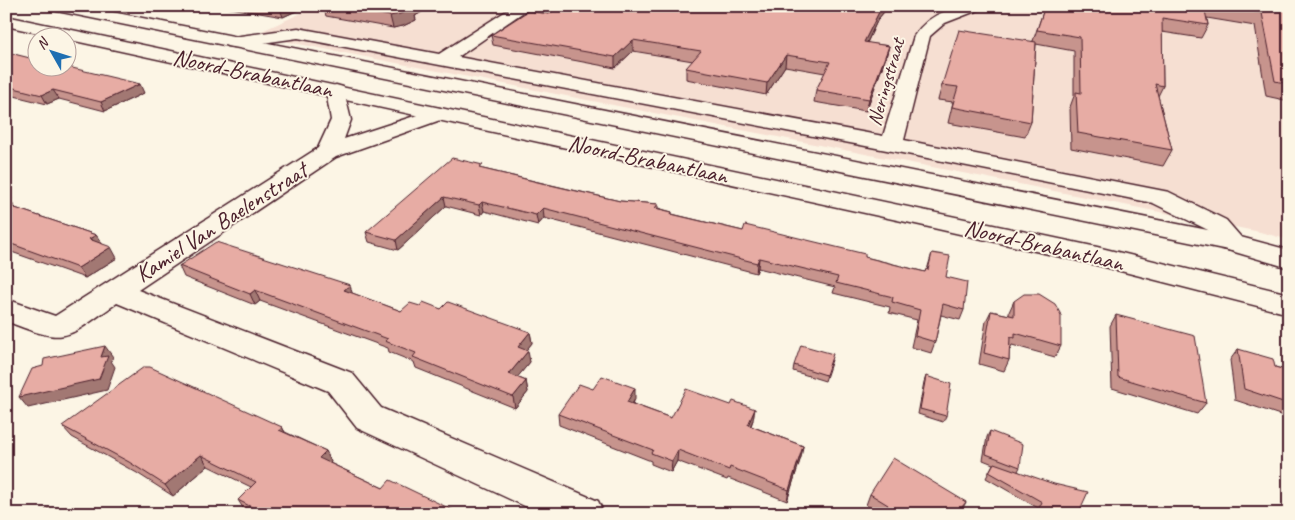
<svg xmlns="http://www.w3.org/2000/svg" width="1295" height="520" viewBox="0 0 1295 520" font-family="Caveat,sans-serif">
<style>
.built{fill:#f6dfd2}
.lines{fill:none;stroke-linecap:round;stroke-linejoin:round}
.street-casing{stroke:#4a1f2b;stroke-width:3}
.primary-casing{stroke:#4a1f2b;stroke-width:3}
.street{fill:#fcf5e5;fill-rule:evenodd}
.primary{fill:#fcf5e5;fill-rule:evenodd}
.wall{fill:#c7948d;stroke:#4a1f2b}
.shaded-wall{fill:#a27873;stroke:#4a1f2b}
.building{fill:#e7aca4;stroke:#4a1f2b}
.labels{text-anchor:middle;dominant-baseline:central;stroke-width:4;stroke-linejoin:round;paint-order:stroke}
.far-street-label{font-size:20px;fill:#4a1f2b;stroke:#fcf5e5}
.street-label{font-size:24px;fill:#4a1f2b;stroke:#fcf5e5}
</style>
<rect width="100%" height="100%" fill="#fcf5e5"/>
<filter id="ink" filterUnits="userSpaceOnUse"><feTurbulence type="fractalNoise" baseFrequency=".02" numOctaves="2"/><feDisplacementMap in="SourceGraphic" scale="10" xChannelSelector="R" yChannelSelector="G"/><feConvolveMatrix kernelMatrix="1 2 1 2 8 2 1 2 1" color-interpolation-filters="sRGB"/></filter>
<g filter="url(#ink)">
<path class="built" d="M317,6H1289V240L1260,232L1014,183L253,35Z"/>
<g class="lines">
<defs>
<g id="street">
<path d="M514,6H532L458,57L883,136L914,36C931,11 955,6 983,6L981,9L945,23L930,36L904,140L1169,192L1226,220L1246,243L1242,249L1233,251L1224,249L1208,230L1153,203L892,151L298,38L233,47L227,46L224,42L227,38L233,37L298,28L439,54Z"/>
<path d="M336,85L343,87L351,120L344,139L439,108L446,110L449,114L446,118L336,157L138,290L352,373L381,408L598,501L604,514H542L357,428L328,391L117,303C64,339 69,346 6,321V299L55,316L318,148L331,120L326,91L329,87Z"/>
</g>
<g id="primary">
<path d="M50,6H82L1233,235L1289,250V268L1228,250L57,11Z"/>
<path d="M6,16L1097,247L1289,294V314L1097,265L920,225L6,26Z"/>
</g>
</defs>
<use href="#street" class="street-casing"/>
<use href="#primary" class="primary-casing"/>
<use href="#street" class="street"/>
<use href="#primary" class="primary"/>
</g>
<g class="wall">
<path d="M219,6H307L283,17Z"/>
<path d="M323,6H432L415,16L416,20L403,26L393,28L326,16Z"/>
<path d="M560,6H889L878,19L867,43L889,46L886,57L866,111L814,102L816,90L825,73L785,66L766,95L686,79V68L693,61L633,51L615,68L493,45L491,35L549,14Z"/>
<path d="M1051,6H1289V101L1266,96L1255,26L1207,18L1208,25L1201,38L1162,32L1163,86L1158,96L1172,150L1163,166L1071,148L1070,107L1074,96V51L1036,44L1031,122L1025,137L948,123L953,102L938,100L942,85L1033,41L1044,9L1050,10Z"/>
<path d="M6,52L144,93L105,111L59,99L47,104L6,94Z"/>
<path d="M483,169L620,201L658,204V208L672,212V214L743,231L865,257L925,272L927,270L932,253L946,277L964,310L960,320L941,315L935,342L931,353L911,347L917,320L889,313L890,307L833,293L835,287L758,268L756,273L544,218L538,225L484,211L481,215L446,206L398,250L369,242L366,232Z"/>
<path d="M6,190L12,199L10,200L15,208L96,235L102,244L117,258L85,278L6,250Z"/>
<path d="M179,266L352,293L401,311L420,306L441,309L530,332L532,343L526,350L530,362L517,377L526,381L528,392L515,408L416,368L414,362L389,352L388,348L260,301L255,305L184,277Z"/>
<path d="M1014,301L1061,346L1055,357L1012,345L1010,349H1009V360L1004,371L979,364L986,321L991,311L1009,315V312Z"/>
<path d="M1116,315L1206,403L1197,414L1112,388L1110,326Z"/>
<path d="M1238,349L1275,367L1289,371V418L1235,400L1230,360Z"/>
<path d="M832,360L825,381L793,371L794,365Z"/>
<path d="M926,376L946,416L943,422L918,414L924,382Z"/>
<path d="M593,389L635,399L633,404L671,418L753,420L751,426L803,446L801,457L787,501L728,478L727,480L677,461L671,472L651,464V461L559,425L558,414Z"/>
<path d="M62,426L282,427L285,432L326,451L331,462L330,463L383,488L461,514H252L245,511L238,500L251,487L208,466L173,496L137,473L72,437Z"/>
<path d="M990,431L1020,467L1018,471L1078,514H1035L1038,508L986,478L993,464L983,460L987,437Z"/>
<path d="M870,494L966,502L963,508L972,514H881L866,505Z"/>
</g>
<g class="shaded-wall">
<path d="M279,6H307L283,17Z"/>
<path d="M412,6H432L415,16L416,20L403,26L393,28L390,16Z"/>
<path d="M882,6H889L878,19L862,53L864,42Z"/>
<path d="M633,40V51L615,68V57Z"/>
<path d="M889,46L886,57L866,111L869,99Z"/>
<path d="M786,55L785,66L766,95L767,83Z"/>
<path d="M140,84L144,93L105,111L101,102Z"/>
<path d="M53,90L59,99L47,104L42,95Z"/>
<path d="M6,190L12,199L10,200L15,208L6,212Z"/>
<path d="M444,197L446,206L398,250L396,240Z"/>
<path d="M482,202L484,211L481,215L479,205Z"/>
<path d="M543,208L544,218L538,225L536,215Z"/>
<path d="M96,235L103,245L89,239Z"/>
<path d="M111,247L117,258L85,278L78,268Z"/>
<path d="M759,258L758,268L756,273L757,263Z"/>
<path d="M350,285L353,296L344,290Z"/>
<path d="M255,290L260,301L255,305L250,294Z"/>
<path d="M530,332L532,343L520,358L518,347Z"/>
<path d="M105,346L113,357L111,361L115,367L107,390L28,408L19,397L101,357Z"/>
<path d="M528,351L530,362L511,385L509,374Z"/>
<path d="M526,381L528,392L515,408L513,397Z"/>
<path d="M635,388V399L627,413V402Z"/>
<path d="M755,409L753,420L746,436L748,425Z"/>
<path d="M282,427L288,438L279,430Z"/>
<path d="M803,446L801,457L787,501L789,490Z"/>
<path d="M678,450L677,461L671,472L672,461Z"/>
<path d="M326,451L331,462L325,469L319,458Z"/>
<path d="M201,455L208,466L173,496L165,485Z"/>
</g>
<g class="building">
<path d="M333,6H412L413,8L400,14L390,16Z"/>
<path d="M560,6H882L864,42L889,46L869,99L816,90L830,62L786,55L767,83L686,68L701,51L633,40L615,57L491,35L528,11L549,14Z"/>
<path d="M1051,6H1204L1208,25L1162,18L1163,86L1155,84L1172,150L1078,133L1076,92L1081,93L1080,37L1037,30L1044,9L1050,10Z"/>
<path d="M1217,6H1289V84L1275,81L1262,13Z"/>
<path d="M959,30L1036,42L1031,122L952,107L958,87L942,85Z"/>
<path d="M6,52L38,60V68L68,67L140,84L101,102L53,90L42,95L6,86Z"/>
<path d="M452,158L483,165L479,168L546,184L620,201L658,204L655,208L672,212L671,214L743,231L745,225L865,254V257L925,272L926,269L928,270L932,253L950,256L946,277L967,282L964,310L943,304L935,342L915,336L920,310L892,302L893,297L836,283L838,277L759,258L757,263L543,208L536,215L482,202L479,205L444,197L396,240L366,232Z"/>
<path d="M6,205L96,235L89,239L111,247L78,268L6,242Z"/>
<path d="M216,242L350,285L344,290L401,311L410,303L420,306L423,302L441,309L448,302L530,332L518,347L528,351L509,374L526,381L513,397L413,357L416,353L385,341L388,339L255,290L250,294L179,266Z"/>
<path d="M1024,294H1039L1055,304L1061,315V346L1015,333V338L1010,337L1009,360L984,353L991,311L1014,316V301Z"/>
<path d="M1116,315L1195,336L1206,403L1118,377Z"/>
<path d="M801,345L833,354L826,375L794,365Z"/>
<path d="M105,346L101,357L108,356L99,379L19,397L32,369L43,366L44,359Z"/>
<path d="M1238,349L1273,359L1275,367L1289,371V404L1244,389Z"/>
<path d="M144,367H150L282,427L279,430L326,451L319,458L383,488L390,480L461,514H265L238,500L256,482L201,455L165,485L129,462L62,426Z"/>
<path d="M602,376L635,388L627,402L671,418L686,389L731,405L733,401L755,409L748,425L803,446L789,490L730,467L729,470L678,450L672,461L651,453L653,450L558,414L579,384L593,389Z"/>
<path d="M926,376L951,384L946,416L920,409Z"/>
<path d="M990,431L1023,444L1020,467L986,454Z"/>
<path d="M893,458L966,502L962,507L972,514H883L888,505L870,494Z"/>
<path d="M994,463L1054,484L1088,492L1078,514H1036L1042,502L989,472Z"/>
<path d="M48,508L58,514H41Z"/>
</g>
</g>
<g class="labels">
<g class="far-street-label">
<text transform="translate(886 82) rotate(-74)">Neringstraat</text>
</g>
<g class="street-label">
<text transform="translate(253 73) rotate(12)">Noord-Brabantlaan</text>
<text transform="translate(648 159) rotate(12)">Noord-Brabantlaan</text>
<text transform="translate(221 222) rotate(-33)">Kamiel Van Baelenstraat</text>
<text transform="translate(1044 245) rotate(13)">Noord-Brabantlaan</text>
</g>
</g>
<rect width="1295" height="520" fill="none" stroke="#fcf5e5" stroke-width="25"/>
<rect x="12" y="12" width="1270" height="495" fill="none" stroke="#4a1f2b" stroke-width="2" filter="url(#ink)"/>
<g transform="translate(52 52) rotate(309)"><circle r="24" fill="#fcf5e5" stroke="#b59f9b"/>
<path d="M0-4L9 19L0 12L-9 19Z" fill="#1f6fb2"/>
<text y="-8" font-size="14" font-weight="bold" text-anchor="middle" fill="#4a1f2b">N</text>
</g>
</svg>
